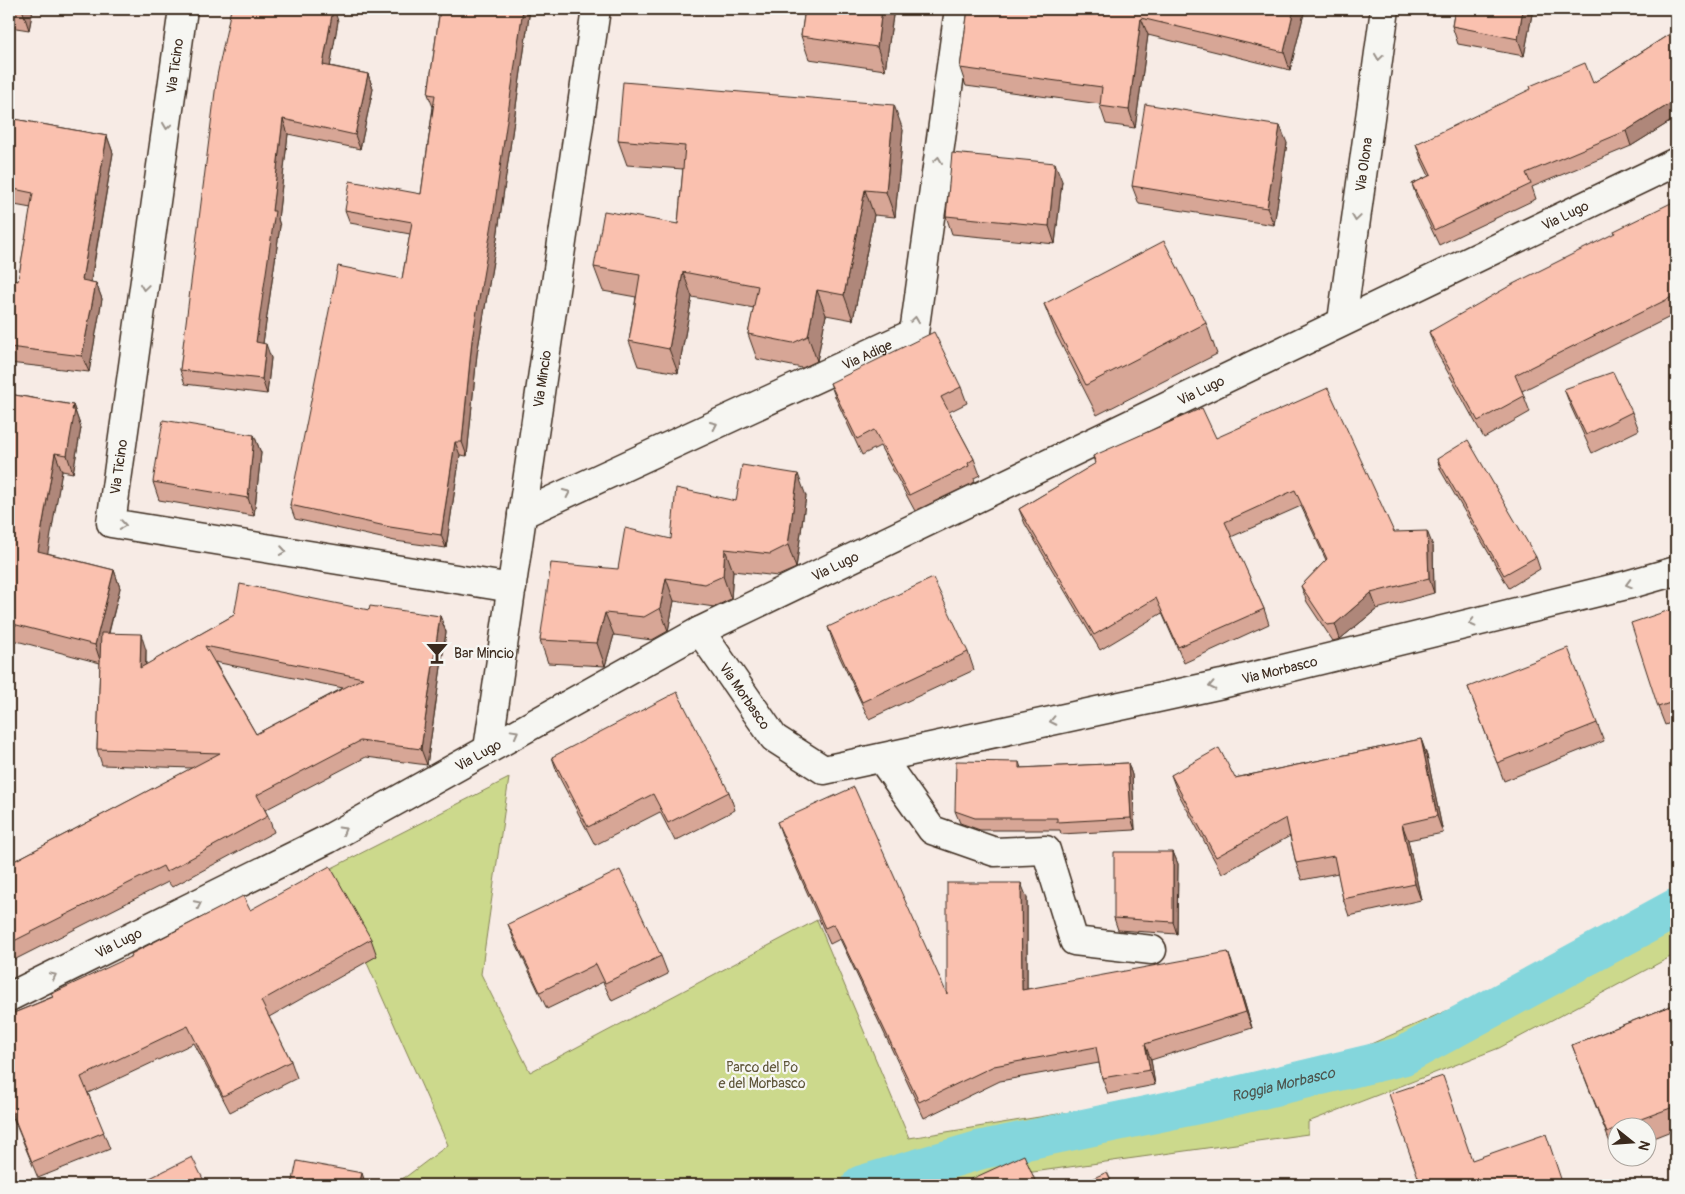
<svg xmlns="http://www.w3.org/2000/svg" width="1685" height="1194" viewBox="0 0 1685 1194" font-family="Pangolin,sans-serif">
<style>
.green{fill:#ccd98c;stroke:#848255}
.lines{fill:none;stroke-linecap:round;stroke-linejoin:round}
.canal{stroke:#84d6dc;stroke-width:39}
.minor-casing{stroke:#3b2a1e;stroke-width:31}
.minor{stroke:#f6f6f2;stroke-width:28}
.wall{fill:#d7a696;stroke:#3b2a1e;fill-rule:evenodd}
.shaded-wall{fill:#af877a;stroke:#3b2a1e}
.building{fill:#fac1af;stroke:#3b2a1e;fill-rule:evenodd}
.oneway{stroke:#989088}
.labels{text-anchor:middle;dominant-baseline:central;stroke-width:4.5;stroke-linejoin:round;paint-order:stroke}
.street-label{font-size:14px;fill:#3b2a1e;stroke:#f6f6f2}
.poi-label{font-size:14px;fill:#3b2a1e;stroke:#f6f6f2;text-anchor:start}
.park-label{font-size:14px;fill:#5f563a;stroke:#f6f6f2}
.water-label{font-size:15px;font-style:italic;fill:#4d554e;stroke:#f6f6f2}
</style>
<rect width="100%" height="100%" fill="#f7ebe5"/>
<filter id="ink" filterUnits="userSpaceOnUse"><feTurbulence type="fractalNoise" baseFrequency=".02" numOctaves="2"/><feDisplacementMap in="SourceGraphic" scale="10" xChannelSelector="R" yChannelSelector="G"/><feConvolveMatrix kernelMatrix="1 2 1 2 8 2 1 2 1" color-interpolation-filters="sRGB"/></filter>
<g filter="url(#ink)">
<path class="green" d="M509,778L481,974L530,1072L817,920L909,1138L1238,1085L1316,1068L1453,1008L1676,892V954L1499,1048L1308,1122V1134L1033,1172L993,1185H391L407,1176L448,1145L326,871Z"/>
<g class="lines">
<path class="canal" id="s1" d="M861,1185L980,1150L1201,1104L1403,1056L1676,908"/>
<defs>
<g id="minor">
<path d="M183,9L111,523L512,588"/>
<path id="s2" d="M1342,321L1385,9"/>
<path id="s3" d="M522,514L914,333L959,9"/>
<path id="s4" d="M700,631L774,738L824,770L1222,684L1627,585L1676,571"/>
<path id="s5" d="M488,749L596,9"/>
<path d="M881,758L932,830L995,852L1046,850L1074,941L1152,950"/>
<path id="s6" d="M9,997L328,839L700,631L1676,162"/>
</g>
</defs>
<use href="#minor" class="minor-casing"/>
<use href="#minor" class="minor"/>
</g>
<g class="wall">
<path d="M9,9H33L29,30L10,27L9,37Z"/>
<path d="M231,9L338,21L330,66L368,74L373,89L360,149L288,134L278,219L280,226L263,343L271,358L267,394L185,384L180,370Z"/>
<path d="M440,9H530L497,238L477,354L467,456L460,455L446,548L395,541L295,519L290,505L402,279L410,234L350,223L345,210L421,194L433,107L428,94Z"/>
<path d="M805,9H894L885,70L809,59L801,36Z"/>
<path d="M968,9H1305L1290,70L1148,35L1135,128L1106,124L1100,106V104L966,86L960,68Z"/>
<path d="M1455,9H1533L1524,56L1458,44L1452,26Z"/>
<path d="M1676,30V118L1631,146L1532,187L1536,199L1439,245L1417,199L1412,184L1429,176L1421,159L1416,144L1593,83Z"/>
<path d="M9,118L107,136L113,153L91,282L96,283L102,299L89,372L9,363V283L18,281L31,208L9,204Z"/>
<path d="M903,130L895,217L874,215L853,320L826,315L817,361L802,368L757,359L748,334L754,308L692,297L678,373L638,366L629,341L636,297L603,291L594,267L678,224L683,169L627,165L618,140Z"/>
<path d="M1287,143L1274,225L1139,204L1132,186Z"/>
<path d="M1062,181L1055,244L952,234L946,216Z"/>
<path d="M1676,213V314L1522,391L1530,412L1484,438L1435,349L1429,332Z"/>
<path d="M1044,304L1206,323L1217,354L1097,415L1056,334Z"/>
<path d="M830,383L961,387L967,403L949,412L974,459L980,475L974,478L975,482L915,511L880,446L862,455L836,399Z"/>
<path d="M1564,389L1632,412L1639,430L1592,453L1571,407Z"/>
<path d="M9,394L73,405L81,428L73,473L62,471L47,553L114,570L120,588L109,633L146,650V665L234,615L369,610L440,616L446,632L427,765L366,757L265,810L268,816L274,832L172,887L168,882L16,959L9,958V860H16L192,768L102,765L97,749L100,663L9,639ZM215,662L343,688L256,734Z"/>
<path d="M254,435L261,453L254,516L159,500L153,482Z"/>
<path d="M1216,438L1394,532L1433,546L1434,593L1377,609L1340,639L1333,641L1307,602L1301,586L1326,560L1301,506L1231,537L1264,609L1269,624L1184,663L1162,613L1100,650L1025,524L1019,509L1095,464L1093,456Z"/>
<path d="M1437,459L1536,557L1540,569L1509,588L1441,471Z"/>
<path d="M806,496L796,568L778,576L733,571L731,599L714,607L674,601L668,631L652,640L614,635L605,666L548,663L540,640L618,569L736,501Z"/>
<path d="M1676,608V721L1665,725L1658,707Z"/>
<path d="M828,627L968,652L974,670L869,719L834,645Z"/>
<path d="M1468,687L1597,723L1604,741L1504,781Z"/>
<path d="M1421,739L1427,756L1443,833L1408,840L1421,900L1349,916L1343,899L1338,873L1302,880L1296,863L1290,836L1222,874L1177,791L1171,775L1235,778Z"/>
<path d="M552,757L729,792L735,810L675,841L660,812L595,845L558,775Z"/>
<path d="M1019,762L1021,768L1128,763L1132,775L1135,830L1061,834L1060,830H980L960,823L955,811Z"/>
<path d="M777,822L947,994L1027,898V989L1234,968L1252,1028L1151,1060L1155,1085L1108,1094L1102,1078L1099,1063L1000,1081L924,1118L840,939L830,944L783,838Z"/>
<path d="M1173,852L1178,864L1177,934L1118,930L1114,918Z"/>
<path d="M250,910L371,939L377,956L269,1017L291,1061L297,1078L230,1112L194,1043L88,1093L110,1149L38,1178L12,1115L9,1117V1015L52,997Z"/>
<path d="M508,924L661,956L668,974L612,1001L603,982L547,1009L515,942Z"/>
<path d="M1676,1004V1129L1648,1140V1126H1618V1152L1614,1153L1572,1045Z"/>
</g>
<g class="shaded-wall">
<path d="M22,9H33L29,30Z"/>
<path d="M333,9H334L338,21L328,79L323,65Z"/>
<path d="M523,9H530L497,238L477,354L467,456L462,442L472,340Z"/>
<path d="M882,9H894L885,70L877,47Z"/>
<path d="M1294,9H1305L1290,70L1284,52Z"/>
<path d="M1523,9H1533L1524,56L1518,39Z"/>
<path d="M1141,18L1148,35L1135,128L1129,110Z"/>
<path d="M9,22L10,27L9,37Z"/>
<path d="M368,74L373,89L360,149L355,135Z"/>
<path d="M1676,100V118L1631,146L1626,131Z"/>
<path d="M894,105L903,130L895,217L886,192Z"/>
<path d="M283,119L288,134L278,219L280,226L261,357L256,342Z"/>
<path d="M1280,126L1287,143L1274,225L1267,208Z"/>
<path d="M107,136L113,153L88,297L82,280Z"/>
<path d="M1055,163L1062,181L1055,244L1049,226Z"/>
<path d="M865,190L874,215L853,320L844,295Z"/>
<path d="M683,272L692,297L678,373L669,349Z"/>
<path d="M96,283L102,299L89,372L82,356Z"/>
<path d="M817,290L826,315L817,361L808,336Z"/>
<path d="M266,344L271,358L267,394L262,379Z"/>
<path d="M73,405L81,428L73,473L67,455Z"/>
<path d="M254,435L261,453L254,516L248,498Z"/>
<path d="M455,442L460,455L446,548L441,535Z"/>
<path d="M55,453L62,471L45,569L38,551Z"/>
<path d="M798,474L806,496L796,568L788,545Z"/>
<path d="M1427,531L1433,546L1434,593L1429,578Z"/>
<path d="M725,549L733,571L731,599L723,576Z"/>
<path d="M114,570L120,588L101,663L95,645Z"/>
<path d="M666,578L674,601L668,631L660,608Z"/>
<path d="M1371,593L1377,609L1340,639L1335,624Z"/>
<path d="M605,613L614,635L605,666L597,643Z"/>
<path d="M440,616L446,632L427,765L421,749Z"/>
<path d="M141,634L146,650L145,684L140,668Z"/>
<path d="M1421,739L1427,756L1443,833L1437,816Z"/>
<path d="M1128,763L1132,775L1135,830L1131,818Z"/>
<path d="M1402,824L1408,840L1421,900L1415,884Z"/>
<path d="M1173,852L1178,864L1177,934L1173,922Z"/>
<path d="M1021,883L1027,898V1005L1022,990Z"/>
<path d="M1228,952L1234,968L1252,1028L1246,1012Z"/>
<path d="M1145,1044L1151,1060L1155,1085L1150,1070Z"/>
<path d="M362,1173L366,1185H359Z"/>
</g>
<g class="building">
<path d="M231,9H333L323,65L368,74L355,135L283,119L272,211H275L256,342L266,344L262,379L180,370L217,76Z"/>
<path d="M440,9H523L492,224L472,340L462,442H455L441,535L390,527L290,505L338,266L402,279L412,222L345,210L350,181L421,194L435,95L428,94Z"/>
<path d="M805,9H882L877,47L801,36Z"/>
<path d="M968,9H1294L1284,52L1141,18L1129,110L1100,106L1102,87L960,68Z"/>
<path d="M1455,9H1523L1518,39L1452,26Z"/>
<path d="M1676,30V100L1626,131L1526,173L1531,184L1434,230L1412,184L1431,175L1416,144L1531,89L1530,86L1585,63L1593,83Z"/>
<path d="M623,82L894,105L886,192L865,190L844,295L817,290L808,336L793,343L748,334L758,286L683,272L669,349L629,341L640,275L594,267L604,211L678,224L685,146L618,140Z"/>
<path d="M1145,104L1280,126L1267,208L1132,186Z"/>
<path d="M9,118L107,136L82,280L96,283L82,356L9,347V279L18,281L33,193L9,188Z"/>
<path d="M952,153L1055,163L1049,226L946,216Z"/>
<path d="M1671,203L1676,213V295L1515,375L1524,396L1478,421L1429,332L1513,284L1615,233L1614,231Z"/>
<path d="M1164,241L1206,323L1086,385L1044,304Z"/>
<path d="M934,332L961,387L941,397L974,459L968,463L969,466L909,495L874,430L857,439L830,383Z"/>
<path d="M1613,372L1632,412L1586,435L1564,389Z"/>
<path d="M1328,388L1394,532L1427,531L1429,578L1371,593L1335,624L1327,625L1301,586L1327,559L1295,490L1225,522L1264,609L1178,647L1156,598L1094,635L1019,509L1096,463L1093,456L1202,408L1216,438Z"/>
<path d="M9,394L73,405L72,410H75L67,455L55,453L38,551L114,570L95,645L9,623Z"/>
<path d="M163,420L254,435L248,498L153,482Z"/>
<path d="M1468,440L1536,557L1504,575L1437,459Z"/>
<path d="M742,465L798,474L788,545L770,554L725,549L723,576L705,584L666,578L660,608L644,617L605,613L597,643L540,640L551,563L618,569L625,528L671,539L676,488L736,501Z"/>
<path d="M933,578L968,652L862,702L828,627Z"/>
<path d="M240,584L369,610L370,606L440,616L421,749L360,741L257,795L268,816L166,872L163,866L10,943H9V860H16L220,753L97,749L101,633L141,634L140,668L234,615ZM205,646L363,678L256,734Z"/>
<path d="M1676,608V701L1658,707L1631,623Z"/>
<path d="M1568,648L1597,723L1497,763L1468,687Z"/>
<path d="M677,692L729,792L668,823L653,794L588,827L552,757Z"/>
<path d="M1421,739L1437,816L1402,824L1415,884L1343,899L1334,856L1296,863L1286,818L1216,857L1171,775L1219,748L1235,778Z"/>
<path d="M956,761L1019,762V768L1128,763L1131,818L1057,822V818H975L955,811Z"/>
<path d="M854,787L947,994V883H1021L1022,990L1228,952L1246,1012L1145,1044L1150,1070L1102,1078L1096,1047L994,1066L919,1102L834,924L825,928L777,822Z"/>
<path d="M1114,852H1173V922L1114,918Z"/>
<path d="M330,866L371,939L261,1001L291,1061L223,1096L188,1026L81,1077L104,1132L32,1162L9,1105V1015L53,997L51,994L132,956L131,954L243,896L250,910Z"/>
<path d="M620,870L661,956L605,983L596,964L540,992L508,924Z"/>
<path d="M1676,916V928L1672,919Z"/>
<path d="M1676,1004V1106L1622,1126H1618V1128L1607,1133L1572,1045Z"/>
<path d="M1443,1076L1472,1160L1546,1134L1563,1185H1405L1419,1180L1389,1094Z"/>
<path d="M1024,1155L1037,1185H965L963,1183Z"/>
<path d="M192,1157L206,1185H136Z"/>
<path d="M297,1161L362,1173L359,1185H292Z"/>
<path d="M1107,1172L1113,1185H1078Z"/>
</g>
<defs><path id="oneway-chevron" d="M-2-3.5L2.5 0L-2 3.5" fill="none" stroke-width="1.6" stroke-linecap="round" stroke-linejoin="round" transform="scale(1.25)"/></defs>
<g class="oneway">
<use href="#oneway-chevron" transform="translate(1379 57) rotate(98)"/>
<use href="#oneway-chevron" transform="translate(167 126) rotate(98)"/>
<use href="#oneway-chevron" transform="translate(938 160) rotate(-82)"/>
<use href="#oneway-chevron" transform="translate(1356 218) rotate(98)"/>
<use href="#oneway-chevron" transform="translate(144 287) rotate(98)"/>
<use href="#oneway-chevron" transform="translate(915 320) rotate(-82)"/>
<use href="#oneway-chevron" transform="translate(714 425) rotate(-25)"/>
<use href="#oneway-chevron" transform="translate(567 493) rotate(-25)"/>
<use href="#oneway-chevron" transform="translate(123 525) rotate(9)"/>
<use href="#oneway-chevron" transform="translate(283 551) rotate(9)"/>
<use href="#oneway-chevron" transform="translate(1629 584) rotate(165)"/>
<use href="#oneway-chevron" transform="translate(1472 623) rotate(166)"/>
<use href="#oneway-chevron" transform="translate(1212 686) rotate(168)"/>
<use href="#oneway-chevron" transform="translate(1053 721) rotate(168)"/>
<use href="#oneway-chevron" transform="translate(515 733) rotate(-29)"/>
<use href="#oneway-chevron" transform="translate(343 830) rotate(-30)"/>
<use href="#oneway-chevron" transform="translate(198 904) rotate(-26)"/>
<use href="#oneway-chevron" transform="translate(53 976) rotate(-26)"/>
</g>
</g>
<defs>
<symbol id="bar-bare" viewBox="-9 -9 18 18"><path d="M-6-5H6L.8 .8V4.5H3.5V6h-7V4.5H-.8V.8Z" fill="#3b2a1e" stroke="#f6f6f2" stroke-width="2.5" paint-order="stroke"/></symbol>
</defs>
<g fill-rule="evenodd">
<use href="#bar-bare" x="421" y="637" width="32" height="32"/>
</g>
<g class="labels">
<g class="street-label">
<text transform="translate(175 66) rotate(-82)">Via Ticino</text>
<text stroke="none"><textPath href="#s2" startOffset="158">Via Olona</textPath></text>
<text stroke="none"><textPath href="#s6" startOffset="1742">Via Lugo</textPath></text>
<text stroke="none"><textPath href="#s3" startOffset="380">Via Adige</textPath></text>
<text stroke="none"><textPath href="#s5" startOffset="374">Via Mincio</textPath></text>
<text stroke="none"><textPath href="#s6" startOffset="1338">Via Lugo</textPath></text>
<text transform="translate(119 467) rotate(-82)">Via Ticino</text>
<text stroke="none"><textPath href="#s6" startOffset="932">Via Lugo</textPath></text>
<text stroke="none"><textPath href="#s4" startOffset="656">Via Morbasco</textPath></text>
<text stroke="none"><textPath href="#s4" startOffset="79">Via Morbasco</textPath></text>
<text stroke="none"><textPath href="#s6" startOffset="528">Via Lugo</textPath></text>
<text stroke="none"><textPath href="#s6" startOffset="122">Via Lugo</textPath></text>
</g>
<g class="poi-label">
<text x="454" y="653">Bar Mincio</text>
</g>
<g class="park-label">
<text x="762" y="1067">Parco del Po<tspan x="762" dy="16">e del Morbasco</tspan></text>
</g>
<g class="water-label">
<text stroke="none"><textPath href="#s1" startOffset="434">Roggia Morbasco</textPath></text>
</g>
</g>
<rect width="1685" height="1194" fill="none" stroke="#f6f6f2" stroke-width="30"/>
<rect x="15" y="15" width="1655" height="1164" fill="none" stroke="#3b2a1e" stroke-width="2" filter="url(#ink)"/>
<g transform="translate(1632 1142) rotate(107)"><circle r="24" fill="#f6f6f2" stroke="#aba49d"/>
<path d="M0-4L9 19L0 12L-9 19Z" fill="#3b2a1e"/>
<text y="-8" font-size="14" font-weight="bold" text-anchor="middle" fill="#3b2a1e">N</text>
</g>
</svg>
